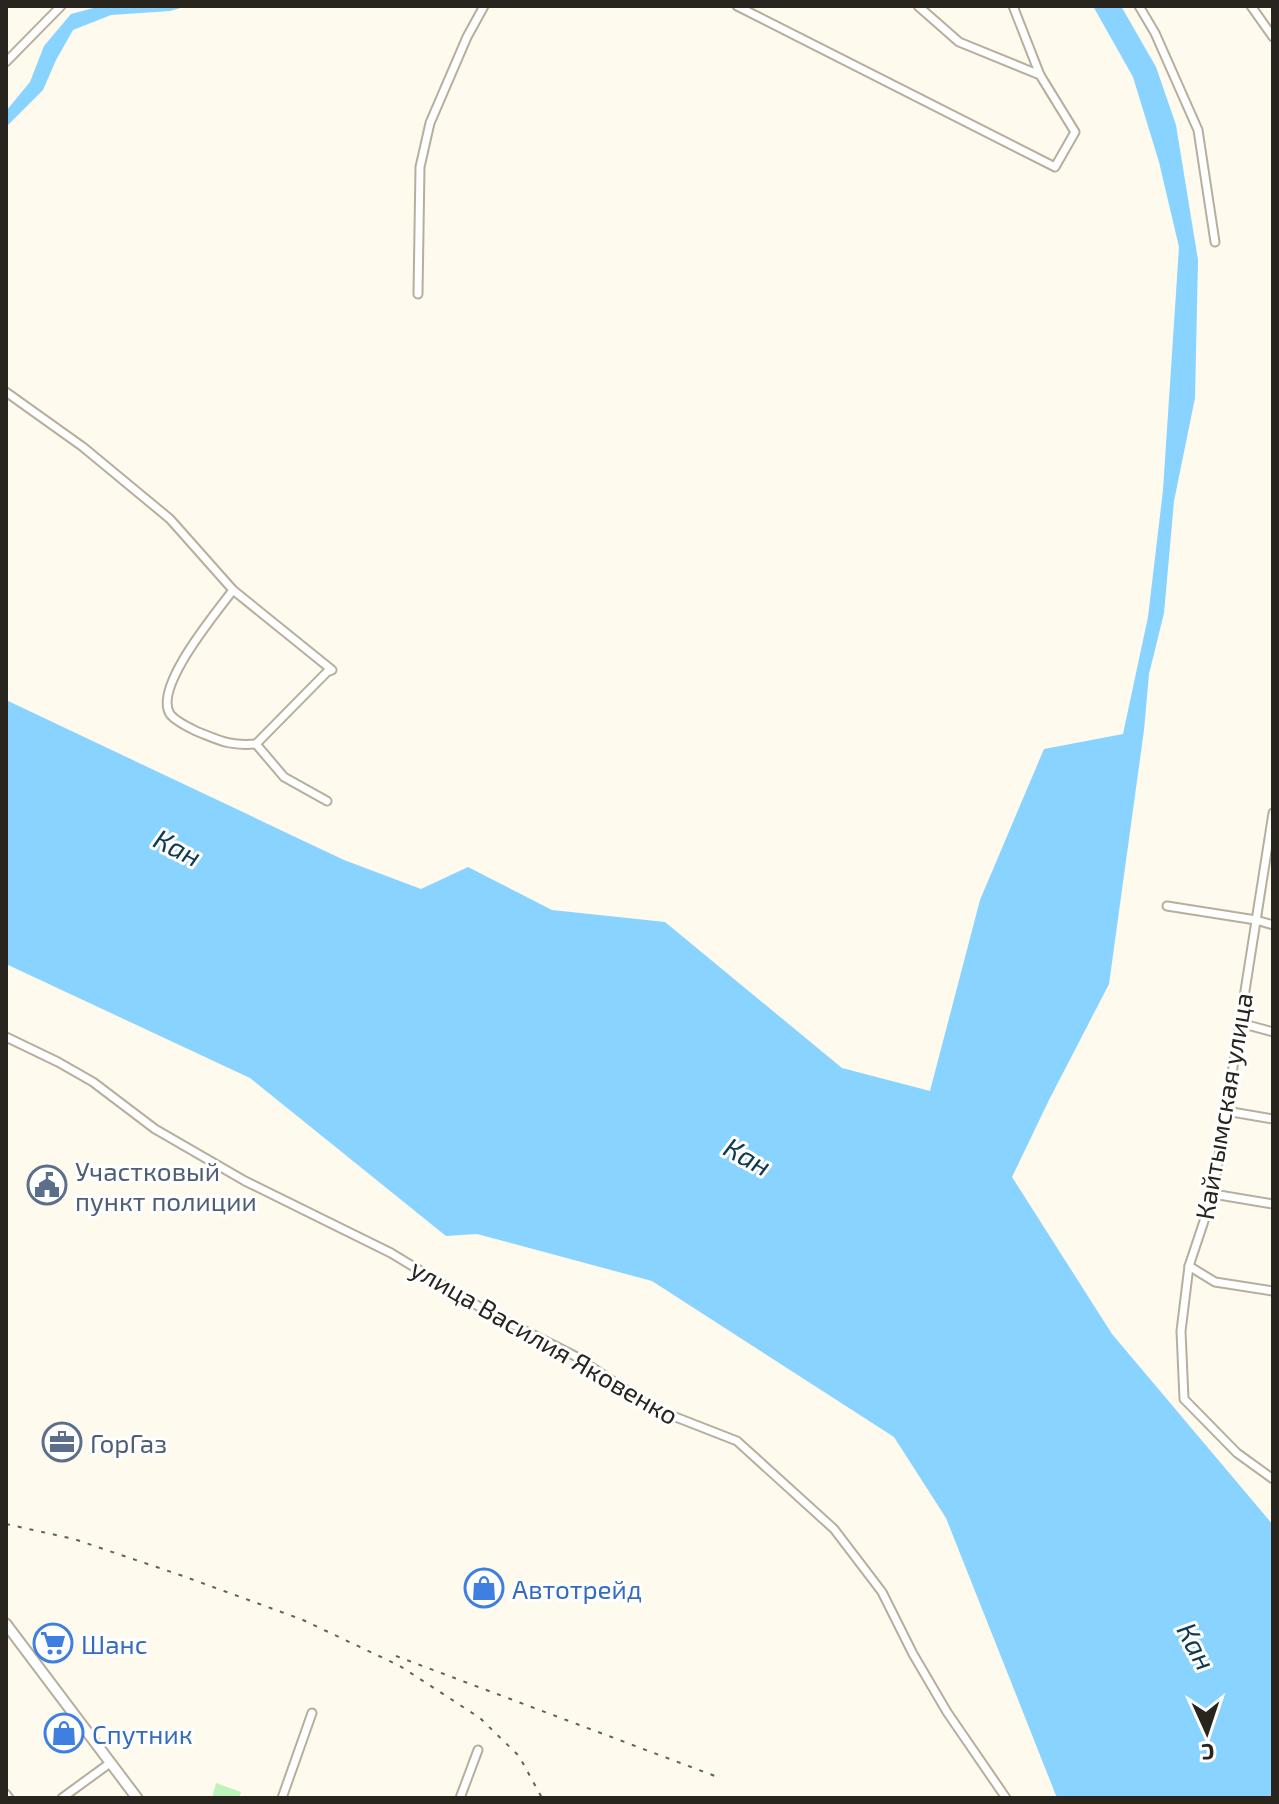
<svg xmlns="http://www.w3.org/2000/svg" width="1279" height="1804" viewBox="0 0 1279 1804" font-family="'Exo 2',sans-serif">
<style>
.green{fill:#bef4bc}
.water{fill:#88d3ff}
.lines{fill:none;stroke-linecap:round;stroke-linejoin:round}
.minor-casing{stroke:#b5af9c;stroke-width:11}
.major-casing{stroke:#b5af9c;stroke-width:13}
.minor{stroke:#fff;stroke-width:7}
.major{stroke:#fff;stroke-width:9}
.rail{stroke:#656159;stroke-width:2;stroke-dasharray:4 8;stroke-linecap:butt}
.labels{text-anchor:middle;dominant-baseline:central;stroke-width:6;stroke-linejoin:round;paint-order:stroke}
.street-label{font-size:26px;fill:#28251e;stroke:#fff}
.service-label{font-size:26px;fill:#4e5e75;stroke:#fff;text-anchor:start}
.shop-label{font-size:26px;fill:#366cbe;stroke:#fff;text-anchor:start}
.water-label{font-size:28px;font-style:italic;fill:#0f3a50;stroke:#fff}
</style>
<rect width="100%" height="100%" fill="#fefaee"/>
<path class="green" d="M216,1783L241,1792L239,1798H212Z"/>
<g class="water">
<path d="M101,6H187L170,11L111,15L73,30L56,60L43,90L6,127V111L30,82L44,46L71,14Z"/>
<path d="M1093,6H1121L1156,67L1176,125L1198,260L1195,398L1174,501L1164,613L1149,674L1144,730L1109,984L1049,1100L1012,1177L1112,1334L1273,1525V1798H1057L946,1518L894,1437L652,1281L477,1234L446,1236L250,1078L6,964V700L344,860L421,889L468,867L552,910L665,922L842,1068L930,1091L980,900L1044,749L1123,734L1148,617L1163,490L1179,247L1159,162L1133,77Z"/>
</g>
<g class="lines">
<defs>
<g id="minor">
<path d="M737,6L1055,167L1075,132L1040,75L959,42L918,6"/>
<path d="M1013,6L1040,75"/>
<path d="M1139,6L1155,33L1198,130L1215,242"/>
<path d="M1251,6L1273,37"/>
<path d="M6,62L61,6"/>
<path d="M418,294L420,167L430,123L467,37L484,6"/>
<path d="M6,392L83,447L170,519L233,590L332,670L327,672L256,744L284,777L327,801"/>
<path d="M233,590C217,612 153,687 170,714C175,721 188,727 196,731C221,741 229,746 256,744"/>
<path d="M1273,813L1213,1194L1189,1266L1181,1331L1184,1399L1237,1453L1273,1479"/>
<path d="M1167,906L1256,920L1273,925"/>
<path d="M1240,1023L1273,1032"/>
<path d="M6,1037L58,1062L93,1082L155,1129L245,1181L391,1253L488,1312L575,1356L655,1409L737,1441L834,1529L882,1592L913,1654L947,1712L1006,1798"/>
<path d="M1226,1111L1273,1119"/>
<path d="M1213,1194L1273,1204"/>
<path d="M1189,1266L1215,1282L1273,1291"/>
<path d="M6,1794L9,1798"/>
<path d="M62,1798L110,1763"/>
<path d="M282,1798L312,1713"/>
<path d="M460,1798L478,1750"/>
</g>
<path id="major" d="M6,1624L137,1798"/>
</defs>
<use href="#minor" class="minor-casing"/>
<use href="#major" class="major-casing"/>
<use href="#minor" class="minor"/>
<use href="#major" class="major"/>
<g class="rail">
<path d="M6,1524L74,1539L183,1576L303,1620L400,1666L480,1718L519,1756L542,1798"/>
<path d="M396,1656L715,1776"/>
</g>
</g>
<defs>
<symbol id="civic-ring" viewBox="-11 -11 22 22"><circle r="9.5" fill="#fff" stroke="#5c6f8a" stroke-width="1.5"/><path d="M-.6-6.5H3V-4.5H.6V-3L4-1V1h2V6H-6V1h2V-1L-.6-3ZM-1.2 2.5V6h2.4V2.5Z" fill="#5c6f8a"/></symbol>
<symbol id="office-ring" viewBox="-11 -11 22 22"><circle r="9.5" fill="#fff" stroke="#5c6f8a" stroke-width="1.5"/><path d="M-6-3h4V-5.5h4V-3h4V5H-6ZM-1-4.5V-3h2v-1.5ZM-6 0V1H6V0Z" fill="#5c6f8a"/></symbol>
<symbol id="shop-ring" viewBox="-11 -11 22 22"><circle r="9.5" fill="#fff" stroke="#3f7fe0" stroke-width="1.5"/><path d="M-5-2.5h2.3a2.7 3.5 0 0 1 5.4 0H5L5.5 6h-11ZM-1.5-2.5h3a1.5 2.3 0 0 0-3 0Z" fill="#3f7fe0"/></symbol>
<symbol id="supermarket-ring" viewBox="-11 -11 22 22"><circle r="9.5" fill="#fff" stroke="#3f7fe0" stroke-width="1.5"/><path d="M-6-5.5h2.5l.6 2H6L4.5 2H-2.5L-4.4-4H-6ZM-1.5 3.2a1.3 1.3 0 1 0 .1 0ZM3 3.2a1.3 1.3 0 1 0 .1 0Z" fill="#3f7fe0"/></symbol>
</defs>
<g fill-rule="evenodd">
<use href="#civic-ring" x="25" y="1163" width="44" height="44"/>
<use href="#office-ring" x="40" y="1420" width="44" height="44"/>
<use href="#shop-ring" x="462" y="1566" width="44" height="44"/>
<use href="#supermarket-ring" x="31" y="1621" width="44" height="44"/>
<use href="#shop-ring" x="42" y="1711" width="44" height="44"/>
</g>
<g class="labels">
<g class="street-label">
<text transform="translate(1223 1106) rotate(-80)">Кайтымская улица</text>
<text transform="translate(545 1341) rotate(30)">улица Василия Яковенко</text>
</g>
<g class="service-label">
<text x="75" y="1170">Участковый<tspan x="75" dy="30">пункт полиции</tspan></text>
<text x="90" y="1442">ГорГаз</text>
</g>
<g class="shop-label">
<text x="512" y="1588">Автотрейд</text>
<text x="81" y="1643">Шанс</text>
<text x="92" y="1733">Спутник</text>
</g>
<g class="water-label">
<text transform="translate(178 847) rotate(27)">Кан</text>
<text transform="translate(748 1156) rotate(29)">Кан</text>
<text transform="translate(1197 1646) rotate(62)">Кан</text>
</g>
</g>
<rect width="1279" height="1804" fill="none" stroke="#28251e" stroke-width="16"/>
<g transform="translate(1207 1732) rotate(177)" stroke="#ffffff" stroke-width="6" paint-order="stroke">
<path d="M0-6L14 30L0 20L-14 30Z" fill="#28251e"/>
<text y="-12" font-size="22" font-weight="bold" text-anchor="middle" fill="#28251e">С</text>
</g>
</svg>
